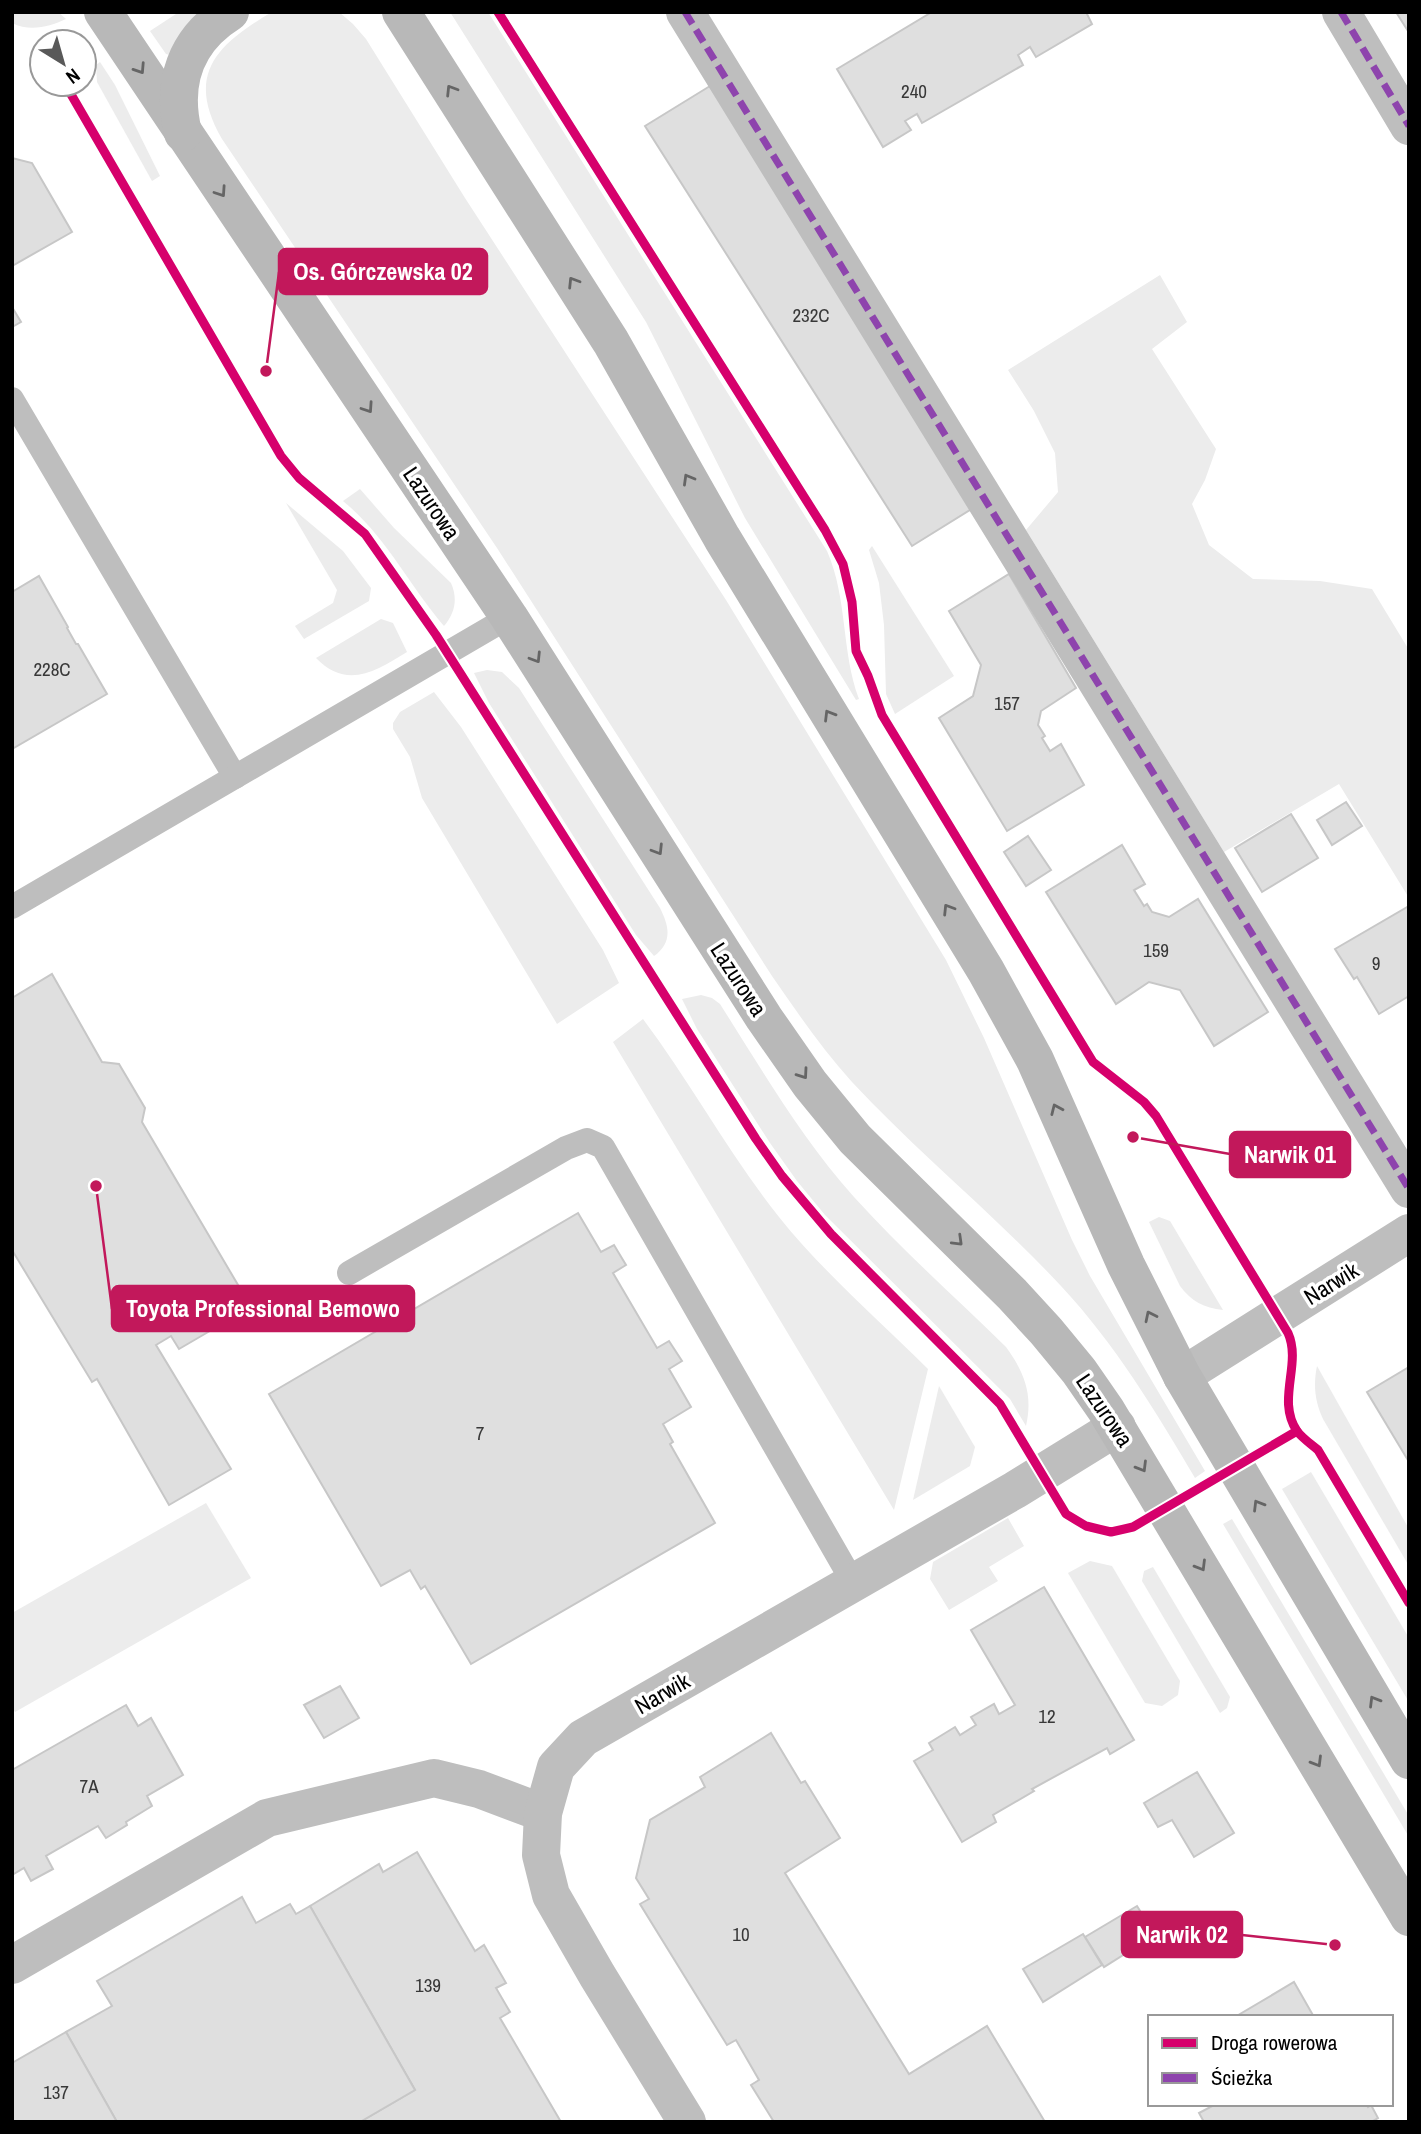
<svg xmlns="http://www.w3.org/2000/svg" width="1421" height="2134" viewBox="0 0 1421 2134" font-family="'Archivo Narrow',sans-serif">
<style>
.green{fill:#ececec}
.building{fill:#dfdfdf;stroke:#c7c7c7;stroke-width:2}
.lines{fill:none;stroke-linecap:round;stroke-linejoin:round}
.service{stroke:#bebebe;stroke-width:24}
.minor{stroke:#bebebe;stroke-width:38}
.secondary{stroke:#b8b8b8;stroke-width:38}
.quiet{stroke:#8e44ad;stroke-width:7;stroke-dasharray:14 7;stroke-linecap:butt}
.cycleway-casing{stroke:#fff;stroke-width:13}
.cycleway{stroke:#d6006c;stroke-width:9}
.oneway{stroke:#656565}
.labels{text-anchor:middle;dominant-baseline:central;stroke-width:7;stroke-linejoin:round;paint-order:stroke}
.number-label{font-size:19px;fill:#383838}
.street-label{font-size:23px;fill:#000;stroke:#fff}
.leader{fill:none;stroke:#c2185b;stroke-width:2.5}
.callout-dot{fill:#c2185b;stroke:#fff;stroke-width:2.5}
.callout{fill:#c2185b;stroke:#c2185b;stroke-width:2.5}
.callout-label{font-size:24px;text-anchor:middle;font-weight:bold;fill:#fff}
</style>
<rect width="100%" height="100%" fill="#fff"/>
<g class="green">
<path d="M12,12H58L66,19C49,27 30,32 12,23Z"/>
<path d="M179,12H198L185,27L170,55L166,54L150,31Z"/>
<path d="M272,12H339L353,24L366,39L465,198L726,600L946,960L984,1038L1072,1240L1090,1276L1205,1471L1195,1478C1155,1410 1115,1344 1061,1286C995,1215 918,1153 852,1082C822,1049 797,1012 772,976L497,548L222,139C185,75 216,45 272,12Z"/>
<path d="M450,12H488L827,551C848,599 841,651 859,699L856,700L745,518L646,322Z"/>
<path d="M100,62L115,85L160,176L152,181L97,82L96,65Z"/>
<path d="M1160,275L1187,322L1152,349L1216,449L1205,480L1192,504L1209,545L1253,579L1320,581L1372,589L1409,650V898L1339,784L1224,852L1026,530L1058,492L1055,453L1034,411L1008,370Z"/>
<path d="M360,489L394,528L451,583C458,599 455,613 444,626C409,585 385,535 343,501Z"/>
<path d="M286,503L343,551L371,588L369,601L304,639L295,626L333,603L337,590Z"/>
<path d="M872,546L954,676L895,714L886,694L884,625L879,583L869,550Z"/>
<path d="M381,619L393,623L407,652C376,671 347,690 316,658Z"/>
<path d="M487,670L502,672L519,688L660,908C669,926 673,942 654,956L636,935L489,703L474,673Z"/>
<path d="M434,692L461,727L603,950L619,983L557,1024L422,798L410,757L393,729V723L400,712Z"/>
<path d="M701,995L712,998L720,1004C762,1070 802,1139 854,1197C902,1250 955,1297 1006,1347C1025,1373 1033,1395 1026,1426L1010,1399L825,1215L797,1181L770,1143L697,1029L682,999Z"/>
<path d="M643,1019C691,1083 729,1154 779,1217C821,1270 880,1321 928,1369L894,1510L613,1042Z"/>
<path d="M1159,1217L1170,1221L1223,1310C1204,1308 1191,1301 1180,1286L1149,1222Z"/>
<path d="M1317,1366L1409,1529V1566L1323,1419C1315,1402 1313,1385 1317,1366Z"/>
<path d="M939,1386L975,1447L970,1466L913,1500Z"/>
<path d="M1311,1472L1409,1638V1702L1282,1489Z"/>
<path d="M206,1503L251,1578L15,1712L12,1707V1613Z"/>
<path d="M1008,1518L1024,1546L989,1567L998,1581L949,1610L930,1579L933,1562Z"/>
<path d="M1232,1519L1409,1816V1837L1223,1524Z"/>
<path d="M1090,1561L1112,1566L1180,1681L1178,1695L1162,1706L1145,1703L1068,1573Z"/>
<path d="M1153,1567L1230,1697L1227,1708L1220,1713L1142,1581L1144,1571Z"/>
</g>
<g class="building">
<path d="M932,12H1086L1092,24L1036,57L1030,47L1018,55L1023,65L922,123L917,114L905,121L911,130L883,147L837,69Z"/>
<path d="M1396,12H1409V31H1408Z"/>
<path d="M710,86L978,505L912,546L645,126Z"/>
<path d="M12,158L32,163L72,232L12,266Z"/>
<path d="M12,307L21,322L12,327Z"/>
<path d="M1009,574L1076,688L1041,711L1038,725L1045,736L1042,738L1050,751L1061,744L1084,785L1007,831L939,718L973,696L981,665L949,611Z"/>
<path d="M39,576L68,627L67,628L76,644H78L107,694L12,749V592Z"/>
<path d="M1346,802L1362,826L1332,845L1317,820Z"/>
<path d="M1291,814L1318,858L1262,892L1235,848Z"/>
<path d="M1028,836L1051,870L1026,886L1004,852Z"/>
<path d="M1122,845L1145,884L1134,890L1144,906L1147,904L1152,912L1169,917L1198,899L1268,1012L1214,1046L1180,990L1149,982L1116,1004L1046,892Z"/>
<path d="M1409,906V996L1379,1014L1357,977L1354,979L1335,949Z"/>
<path d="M52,974L102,1062L119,1064L145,1108L142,1122L251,1307L179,1349L171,1336L156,1345L231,1469L169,1505L97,1379L92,1382L12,1250V998Z"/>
<path d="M578,1213L601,1252L614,1245L626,1265L613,1273L657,1348L669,1341L682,1361L669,1369L691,1407L663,1424L673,1442L670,1444L715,1523L471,1664L425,1586L421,1589L410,1570L381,1586L269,1394Z"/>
<path d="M1409,1367V1462L1367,1392Z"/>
<path d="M1044,1587L1134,1740L1110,1754L1107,1748L1032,1789L1034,1791L993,1815L996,1822L962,1842L914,1761L933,1750L929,1743L955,1727L960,1735L976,1725L971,1717L994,1704L999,1714L1015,1705L971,1630Z"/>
<path d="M340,1686L359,1718L324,1738L304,1705Z"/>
<path d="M126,1705L138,1726L151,1718L183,1775L147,1796L152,1806L126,1822L127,1825L106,1838L98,1826L46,1856L53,1869L31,1881L24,1868L12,1875V1770Z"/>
<path d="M771,1733L801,1783L805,1781L840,1838L785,1873L909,2074L987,2026L1045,2122H774L751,2085L759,2080L736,2040L727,2045L640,1904L649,1899L636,1878L650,1820L705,1787L700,1777Z"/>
<path d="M1197,1772L1234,1833L1194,1857L1172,1820L1158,1827L1144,1803Z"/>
<path d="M417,1852L475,1951L484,1945L506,1983L496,1988L510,2012L500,2018L561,2122H360L415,2090L310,1906L379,1864L383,1872Z"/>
<path d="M242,1897L256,1923L290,1904L296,1914L310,1906L415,2090L360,2122H117L66,2032L112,2006L97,1981Z"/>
<path d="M1137,1906L1155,1935L1104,1967L1085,1937Z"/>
<path d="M1083,1934L1102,1965L1043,2002L1023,1969Z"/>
<path d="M1294,1982L1314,2017H1235Z"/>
<path d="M66,2032L117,2122H12V2063Z"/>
<path d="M1216,2104H1366L1368,2107L1371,2105L1378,2118L1371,2122H1204L1199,2113Z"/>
</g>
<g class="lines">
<g class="service">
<path d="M12,399L235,777"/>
<path d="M12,907L509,617"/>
<path d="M349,1273L566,1148L587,1140L603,1147L854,1584"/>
</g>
<g class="minor">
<path d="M685,12L1409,1189"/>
<path d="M1341,12L1409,126"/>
<path d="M1182,1376L1409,1233"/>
<path d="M12,1965L267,1818L434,1778L479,1789L543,1813"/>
<path d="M687,2122L597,1975L551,1895L541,1855L543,1813L556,1767L583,1738L1015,1490L1117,1427"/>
</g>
<g class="secondary">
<path d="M103,12L509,617L764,1018L810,1084L855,1139L1012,1294L1046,1331L1079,1371L1106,1410L1409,1917"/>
<path d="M401,12L611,342L722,538L986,971L1035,1060L1126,1265L1182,1376L1409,1760"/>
<path d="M183,133C171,83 185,40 230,12"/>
</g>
<g class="quiet">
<path d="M685,12L1409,1189"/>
<path d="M1341,12L1409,126"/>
</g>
<defs>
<g id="cycleway">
<path d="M498,12L825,530L843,564L852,602L856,651L868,676L882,715L1093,1062L1144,1102L1156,1116L1288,1333C1302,1364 1276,1400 1297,1431C1302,1438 1311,1444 1318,1450L1409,1603"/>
<path d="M65,84L281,456L299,478L365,534L436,635L756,1139L782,1176L831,1234L1000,1404L1066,1514L1086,1526L1111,1532L1133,1527L1297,1431"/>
</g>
</defs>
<use href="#cycleway" class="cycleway-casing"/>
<use href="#cycleway" class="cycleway"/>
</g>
<defs><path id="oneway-chevron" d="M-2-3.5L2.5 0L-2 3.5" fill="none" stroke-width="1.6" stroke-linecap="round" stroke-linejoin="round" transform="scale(1.75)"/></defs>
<g class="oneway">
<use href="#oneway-chevron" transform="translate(140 69) rotate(57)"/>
<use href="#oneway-chevron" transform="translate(451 90) rotate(-122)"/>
<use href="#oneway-chevron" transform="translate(221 192) rotate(56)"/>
<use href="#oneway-chevron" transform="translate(573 282) rotate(-122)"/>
<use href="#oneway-chevron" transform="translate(368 408) rotate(56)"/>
<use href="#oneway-chevron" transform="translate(688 479) rotate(-120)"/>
<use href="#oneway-chevron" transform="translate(536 658) rotate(58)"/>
<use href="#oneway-chevron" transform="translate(829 715) rotate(-121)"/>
<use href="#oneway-chevron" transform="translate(658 850) rotate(58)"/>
<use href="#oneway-chevron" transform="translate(948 909) rotate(-122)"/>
<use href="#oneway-chevron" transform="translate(803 1074) rotate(55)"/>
<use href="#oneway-chevron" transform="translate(1056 1109) rotate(-114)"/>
<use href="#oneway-chevron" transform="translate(958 1241) rotate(44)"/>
<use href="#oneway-chevron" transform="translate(1150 1316) rotate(-116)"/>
<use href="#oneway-chevron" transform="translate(1142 1467) rotate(59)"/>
<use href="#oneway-chevron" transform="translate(1258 1505) rotate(-121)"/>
<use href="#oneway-chevron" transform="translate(1201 1566) rotate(59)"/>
<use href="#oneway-chevron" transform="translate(1374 1701) rotate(-121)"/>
<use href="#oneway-chevron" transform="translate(1317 1762) rotate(59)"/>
</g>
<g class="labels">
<g class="number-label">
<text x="914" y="91">240</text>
<text x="811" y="315">232C</text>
<text x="52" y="669">228C</text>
<text x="1007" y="703">157</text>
<text x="1156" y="950">159</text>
<text x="1376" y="963">9</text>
<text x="480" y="1433">7</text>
<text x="1047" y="1716">12</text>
<text x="89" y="1786">7A</text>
<text x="741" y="1934">10</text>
<text x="428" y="1985">139</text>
<text x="56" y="2092">137</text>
</g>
<g class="street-label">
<text transform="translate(432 503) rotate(56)">Lazurowa</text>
<text transform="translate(739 979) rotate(57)">Lazurowa</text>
<text transform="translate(1331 1283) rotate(-32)">Narwik</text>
<text transform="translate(1105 1410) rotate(56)">Lazurowa</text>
<text transform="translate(662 1693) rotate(-30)">Narwik</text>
</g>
</g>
<path class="leader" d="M266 371L279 272M1133 1137L1230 1154M96 1186L112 1309M1335 1945L1242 1935"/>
<g class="callout-dot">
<circle cx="266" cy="371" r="7"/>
<circle cx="1133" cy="1137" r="7"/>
<circle cx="96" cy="1186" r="7"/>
<circle cx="1335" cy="1945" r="7"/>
</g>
<g class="callout">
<rect x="279" y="249" width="208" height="45" rx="7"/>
<rect x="1230" y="1132" width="120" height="45" rx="7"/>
<rect x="112" y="1286" width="302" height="45" rx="7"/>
<rect x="1122" y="1912" width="120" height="45" rx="7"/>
</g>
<g class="callout-label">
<text x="383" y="280">Os. Górczewska 02</text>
<text x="1290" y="1163">Narwik 01</text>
<text x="263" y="1317">Toyota Professional Bemowo</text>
<text x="1182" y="1943">Narwik 02</text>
</g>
<rect width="1421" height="2134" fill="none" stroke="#000000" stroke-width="28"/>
<rect x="1148" y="2015" width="245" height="91" fill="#ffffff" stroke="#999999" stroke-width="2"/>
<rect x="1162" y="2038" width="35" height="10" fill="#d6006c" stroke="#999999" stroke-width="2"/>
<text x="1211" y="2050" font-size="21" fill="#000000">Droga rowerowa</text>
<rect x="1162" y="2073" width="35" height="10" fill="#8e44ad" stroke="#999999" stroke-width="2"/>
<text x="1211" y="2085" font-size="21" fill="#000000">Ścieżka</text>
<g transform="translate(63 63) rotate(143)"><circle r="33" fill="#ffffff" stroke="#999999" stroke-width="2"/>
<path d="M0-5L12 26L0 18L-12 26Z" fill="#595959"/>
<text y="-10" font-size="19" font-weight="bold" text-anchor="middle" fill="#000000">N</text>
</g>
</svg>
